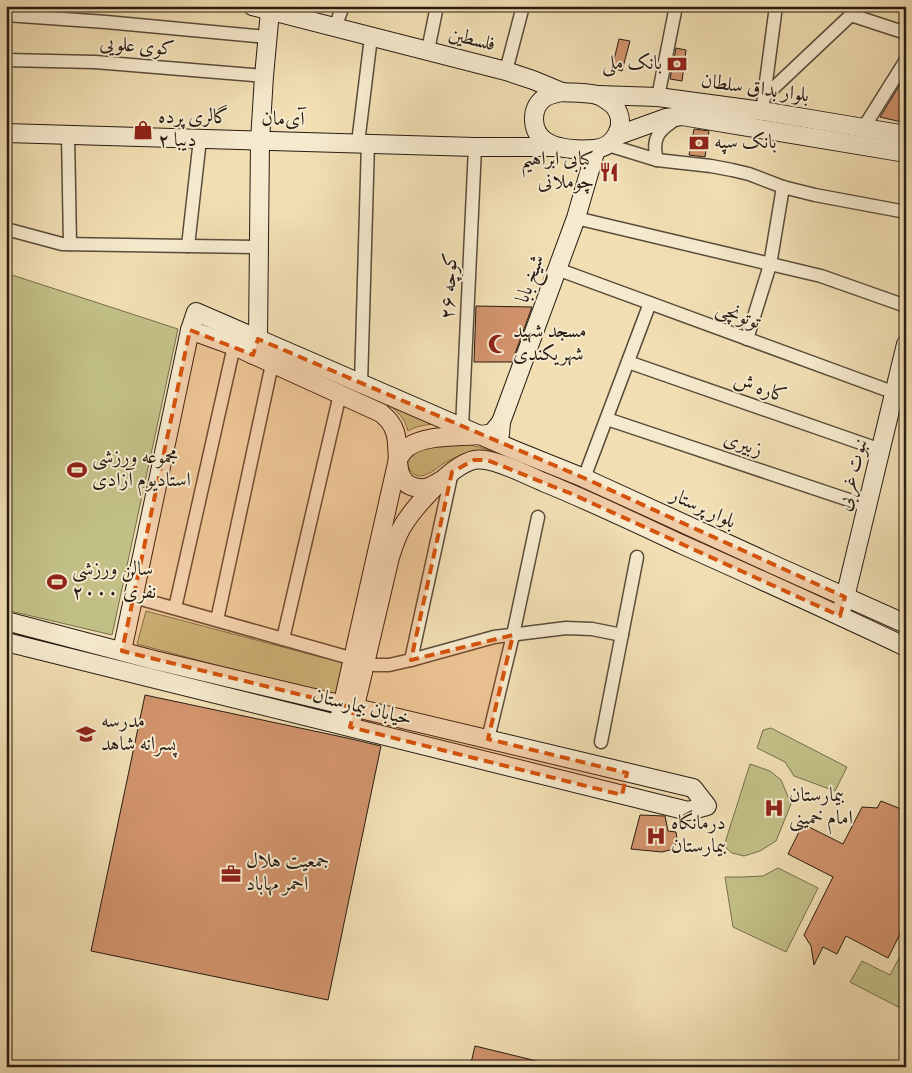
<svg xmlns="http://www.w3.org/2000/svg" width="912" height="1073" viewBox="0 0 912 1073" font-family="Vollkorn,Amiri,serif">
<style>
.green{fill:#c2c087;stroke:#746e4d}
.building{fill:#d1936c;stroke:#271b13}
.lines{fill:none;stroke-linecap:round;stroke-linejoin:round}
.street-casing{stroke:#5a4c3b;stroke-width:15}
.secondary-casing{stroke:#271b13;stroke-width:20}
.street{stroke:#f6eace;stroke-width:12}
.secondary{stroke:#f6eace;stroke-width:18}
.marked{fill:#d5530d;fill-opacity:0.2;stroke:#d5530d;stroke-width:4;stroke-dasharray:10 6;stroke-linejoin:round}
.labels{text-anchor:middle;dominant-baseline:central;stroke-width:4;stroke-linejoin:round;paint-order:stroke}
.street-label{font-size:20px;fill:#271b13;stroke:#f6eace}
.poi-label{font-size:20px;fill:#271b13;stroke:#f6eace;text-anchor:start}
</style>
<rect width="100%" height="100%" fill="#f1dfb3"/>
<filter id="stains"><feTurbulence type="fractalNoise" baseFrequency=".004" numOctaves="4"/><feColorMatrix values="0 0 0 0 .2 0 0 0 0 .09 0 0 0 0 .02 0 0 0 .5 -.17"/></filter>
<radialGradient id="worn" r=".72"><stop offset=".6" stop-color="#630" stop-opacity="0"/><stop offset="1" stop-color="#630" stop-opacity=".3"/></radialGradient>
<g class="green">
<path d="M6,273L178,329L112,635L6,610Z"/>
<path d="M388,404L434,424C425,425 416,426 408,431C404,417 399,413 388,404Z"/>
<path d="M451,442C474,445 486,448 506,458C492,454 480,451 464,454C458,456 449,460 443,464C434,470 419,484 410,470C406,464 408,458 411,452Z"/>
<path d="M146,611L347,664L340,698L137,644Z"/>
<path d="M771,728L847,767L835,791L794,776L785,762L757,748L763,730Z"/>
<path d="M750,764L770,771L781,780L791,804L776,841L760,851L744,856L732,853L724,846Z"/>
<path d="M778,868L818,888L786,952L733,927L725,877H742L763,876Z"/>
<path d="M906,945V1011L850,982L862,961L890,975Z"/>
</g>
<g class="building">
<path d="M619,39L630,41L622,71L612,68Z"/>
<path d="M676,48L686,50L682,81L670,79Z"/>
<path d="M901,83L906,84V123L880,117Z"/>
<path d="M694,129L709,131L705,157L689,155Z"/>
<path d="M476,306L532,307L512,362H474Z"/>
<path d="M145,695L347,738L381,746L328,1000L91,951Z"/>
<path d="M881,801L906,811V922L888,958L846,936L837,954L823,947L814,965L811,946L804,935L833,877L788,854L803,824L843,844L862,807L877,808Z"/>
<path d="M640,815L665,816L668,831L676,832L677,839L674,849L662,852L631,849Z"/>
<path d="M475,1046L545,1063V1067H470Z"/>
</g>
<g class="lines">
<defs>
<g id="street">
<path d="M6,15L106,22L267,37"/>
<path d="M851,15L906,33"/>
<path d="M335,27L343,6"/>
<path d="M428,50L437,6"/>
<path d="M6,60L95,62L264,76"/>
<path d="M506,71L523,6"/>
<path d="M658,97L676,6"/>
<path d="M764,97L776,6"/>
<path d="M762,111L764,97L851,15L861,6"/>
<path d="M864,127L906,60"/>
<path d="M68,135L70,244"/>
<path d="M358,143L371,37"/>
<path d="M608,145L657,160L711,166L732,170L749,174L783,187L815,195L906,212"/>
<path d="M657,160C651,138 659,129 678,118"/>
<path d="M576,218L821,276L906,306"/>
<path d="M6,229L62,244L188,246L259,247"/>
<path d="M188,246L200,139"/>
<path d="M557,269L906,397"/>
<path d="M747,339L770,265L783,187"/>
<path d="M628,362L881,450"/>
<path d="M361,384L368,143"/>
<path d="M340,394L283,639L375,665H389L411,660L494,637L566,628L592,629L622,635"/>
<path d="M607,419L867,506"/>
<path d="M462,428L475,147"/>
<path d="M584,478L650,303"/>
<path d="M134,597L283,639"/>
<path d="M175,608L234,346"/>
<path d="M217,620L272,364"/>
<path d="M411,660L452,472"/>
<path d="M488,739L513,635L538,517"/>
<path d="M601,742L637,557"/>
</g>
<g id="secondary">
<path d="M252,6L506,71L533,80L562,92"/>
<path d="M562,92C572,93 591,92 600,96C605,99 612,103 615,107C628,125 614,148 594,149C578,150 558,150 545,141C531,131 530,109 544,98C550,94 556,93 562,92Z"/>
<path d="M598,95L658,97L762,111L906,135"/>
<path d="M6,133L475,147H559"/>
<path d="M616,136L666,118L682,116L906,153"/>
<path d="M190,330L234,346L381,413C388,419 392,423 395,432C401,449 391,481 414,487C424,490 431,487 440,481"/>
<path d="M253,355L258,339L260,141L264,76L270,11"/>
<path d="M500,434L501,422L576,218L596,149"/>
<path d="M843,606L906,344"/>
<path d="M6,621L154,660L693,788L707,806L688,811L6,642"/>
<path d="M122,651L190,330L196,312L512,449L584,478L772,564L906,624"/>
<path d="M340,716L398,459C401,454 404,450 408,447C429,433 464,438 488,434L493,432L501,422"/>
<path d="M352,719L390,557C393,548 396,538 401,529C412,509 451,465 474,460C492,456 530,477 548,484C594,503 638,524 683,545C757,578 832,612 906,647"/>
</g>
</defs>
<use href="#street" class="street-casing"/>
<use href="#secondary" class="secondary-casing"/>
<use href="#street" class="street"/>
<use href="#secondary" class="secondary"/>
</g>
<path class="marked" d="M190,330L253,355L258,339L584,478L845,597L840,616L572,494L487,460H474L452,472L411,660L513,635L488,739L627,773L622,795L350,727L355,708L122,651Z"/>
<defs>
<symbol id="bank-bare" viewBox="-9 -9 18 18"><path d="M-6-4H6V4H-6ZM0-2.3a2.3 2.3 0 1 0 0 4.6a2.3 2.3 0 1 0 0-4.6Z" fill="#8f2418" stroke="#f6eace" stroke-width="2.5" paint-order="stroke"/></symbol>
<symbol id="shop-bare" viewBox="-9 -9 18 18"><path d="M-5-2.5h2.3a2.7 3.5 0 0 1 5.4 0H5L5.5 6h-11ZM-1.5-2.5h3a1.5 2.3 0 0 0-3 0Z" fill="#8f2418" stroke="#f6eace" stroke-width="2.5" paint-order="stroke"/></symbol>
<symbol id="restaurant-bare" viewBox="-9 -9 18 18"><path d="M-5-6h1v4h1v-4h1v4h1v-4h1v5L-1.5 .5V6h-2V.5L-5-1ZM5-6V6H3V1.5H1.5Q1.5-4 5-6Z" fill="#8f2418" stroke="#f6eace" stroke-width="2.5" paint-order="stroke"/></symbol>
<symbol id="mosque-bare" viewBox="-9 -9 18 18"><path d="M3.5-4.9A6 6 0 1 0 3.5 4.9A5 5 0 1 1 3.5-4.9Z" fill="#8f2418" stroke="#f6eace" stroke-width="2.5" paint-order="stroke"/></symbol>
<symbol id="stadium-bare" viewBox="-9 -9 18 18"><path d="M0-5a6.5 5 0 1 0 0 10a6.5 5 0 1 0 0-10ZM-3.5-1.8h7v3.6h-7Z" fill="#8f2418" stroke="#f6eace" stroke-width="2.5" paint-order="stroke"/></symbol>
<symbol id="school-bare" viewBox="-9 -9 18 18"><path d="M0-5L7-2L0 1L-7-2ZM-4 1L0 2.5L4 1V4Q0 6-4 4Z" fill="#8f2418" stroke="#f6eace" stroke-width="2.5" paint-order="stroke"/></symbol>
<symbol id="hospital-bare" viewBox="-9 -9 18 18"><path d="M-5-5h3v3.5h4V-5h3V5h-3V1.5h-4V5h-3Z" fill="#8f2418" stroke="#f6eace" stroke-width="2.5" paint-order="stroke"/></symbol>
<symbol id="office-bare" viewBox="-9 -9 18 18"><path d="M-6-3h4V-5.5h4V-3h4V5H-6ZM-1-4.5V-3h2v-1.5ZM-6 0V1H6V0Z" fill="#8f2418" stroke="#f6eace" stroke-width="2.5" paint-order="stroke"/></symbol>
</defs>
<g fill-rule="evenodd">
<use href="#bank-bare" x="663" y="50" width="28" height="28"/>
<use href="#shop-bare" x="129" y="116" width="28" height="28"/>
<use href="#bank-bare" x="685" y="129" width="28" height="28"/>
<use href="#restaurant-bare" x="595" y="158" width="28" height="28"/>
<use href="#mosque-bare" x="484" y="330" width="28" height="28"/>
<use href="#stadium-bare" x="63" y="456" width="28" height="28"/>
<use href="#stadium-bare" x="43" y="568" width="28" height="28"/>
<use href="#school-bare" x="72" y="720" width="28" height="28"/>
<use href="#hospital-bare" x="760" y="794" width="28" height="28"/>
<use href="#hospital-bare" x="642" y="822" width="28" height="28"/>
<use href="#office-bare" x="217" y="860" width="28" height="28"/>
</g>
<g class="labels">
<g class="street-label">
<text transform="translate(472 40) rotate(14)">فلسطین</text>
<text transform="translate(137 47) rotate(5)">کوی علویی</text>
<text transform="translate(755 89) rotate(8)">بلوار بداق سلطان</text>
<text transform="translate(283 120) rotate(1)">آی‌مان</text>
<text transform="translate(531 279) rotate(-70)">شیخ بابا</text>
<text transform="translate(450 286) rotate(-87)">کوچه ۲۶</text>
<text transform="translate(738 316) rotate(20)">توتونچی</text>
<text transform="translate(760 389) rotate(19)">کاره ش</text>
<text transform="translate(743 445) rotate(19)">زبیری</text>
<text transform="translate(853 475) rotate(-76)">نبوت غربی</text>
<text transform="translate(703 509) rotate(25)">بلوار پرستار</text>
<text transform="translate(362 708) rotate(14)">خیابان بیمارستان</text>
</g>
<g class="poi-label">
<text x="662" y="64" text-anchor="end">بانک ملی</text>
<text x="158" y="118">گالری پرده<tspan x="158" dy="23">دیبا ۲</tspan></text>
<text x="714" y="143">بانک سپه</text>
<text x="594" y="160" text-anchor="end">کبابی ابراهیم<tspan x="594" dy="23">چوملانی</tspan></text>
<text x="513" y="332">مسجد شهید<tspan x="513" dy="23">شهریکندی</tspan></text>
<text x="92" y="458">مجموعه ورزشی<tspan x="92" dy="23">استادیوم آزادی</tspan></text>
<text x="72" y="570">سالن ورزشی<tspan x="72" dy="23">۲۰۰۰ نفری</tspan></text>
<text x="101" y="722">مدرسه<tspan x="101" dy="23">پسرانه شاهد</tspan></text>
<text x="789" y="796">بیمارستان<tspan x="789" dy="23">امام خمینی</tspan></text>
<text x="671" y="824">درمانگاه<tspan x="671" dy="23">بیمارستان</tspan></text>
<text x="246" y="862">جمعیت هلال<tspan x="246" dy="23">احمر مهاباد</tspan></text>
</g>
</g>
<rect width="912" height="1073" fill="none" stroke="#f1dfb3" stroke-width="25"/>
<rect x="8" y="8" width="897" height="1058" fill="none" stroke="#271b13" stroke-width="2.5"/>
<rect x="12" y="12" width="887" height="1048" fill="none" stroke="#271b13"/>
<rect width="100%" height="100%" filter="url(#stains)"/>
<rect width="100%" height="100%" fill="url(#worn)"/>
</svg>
